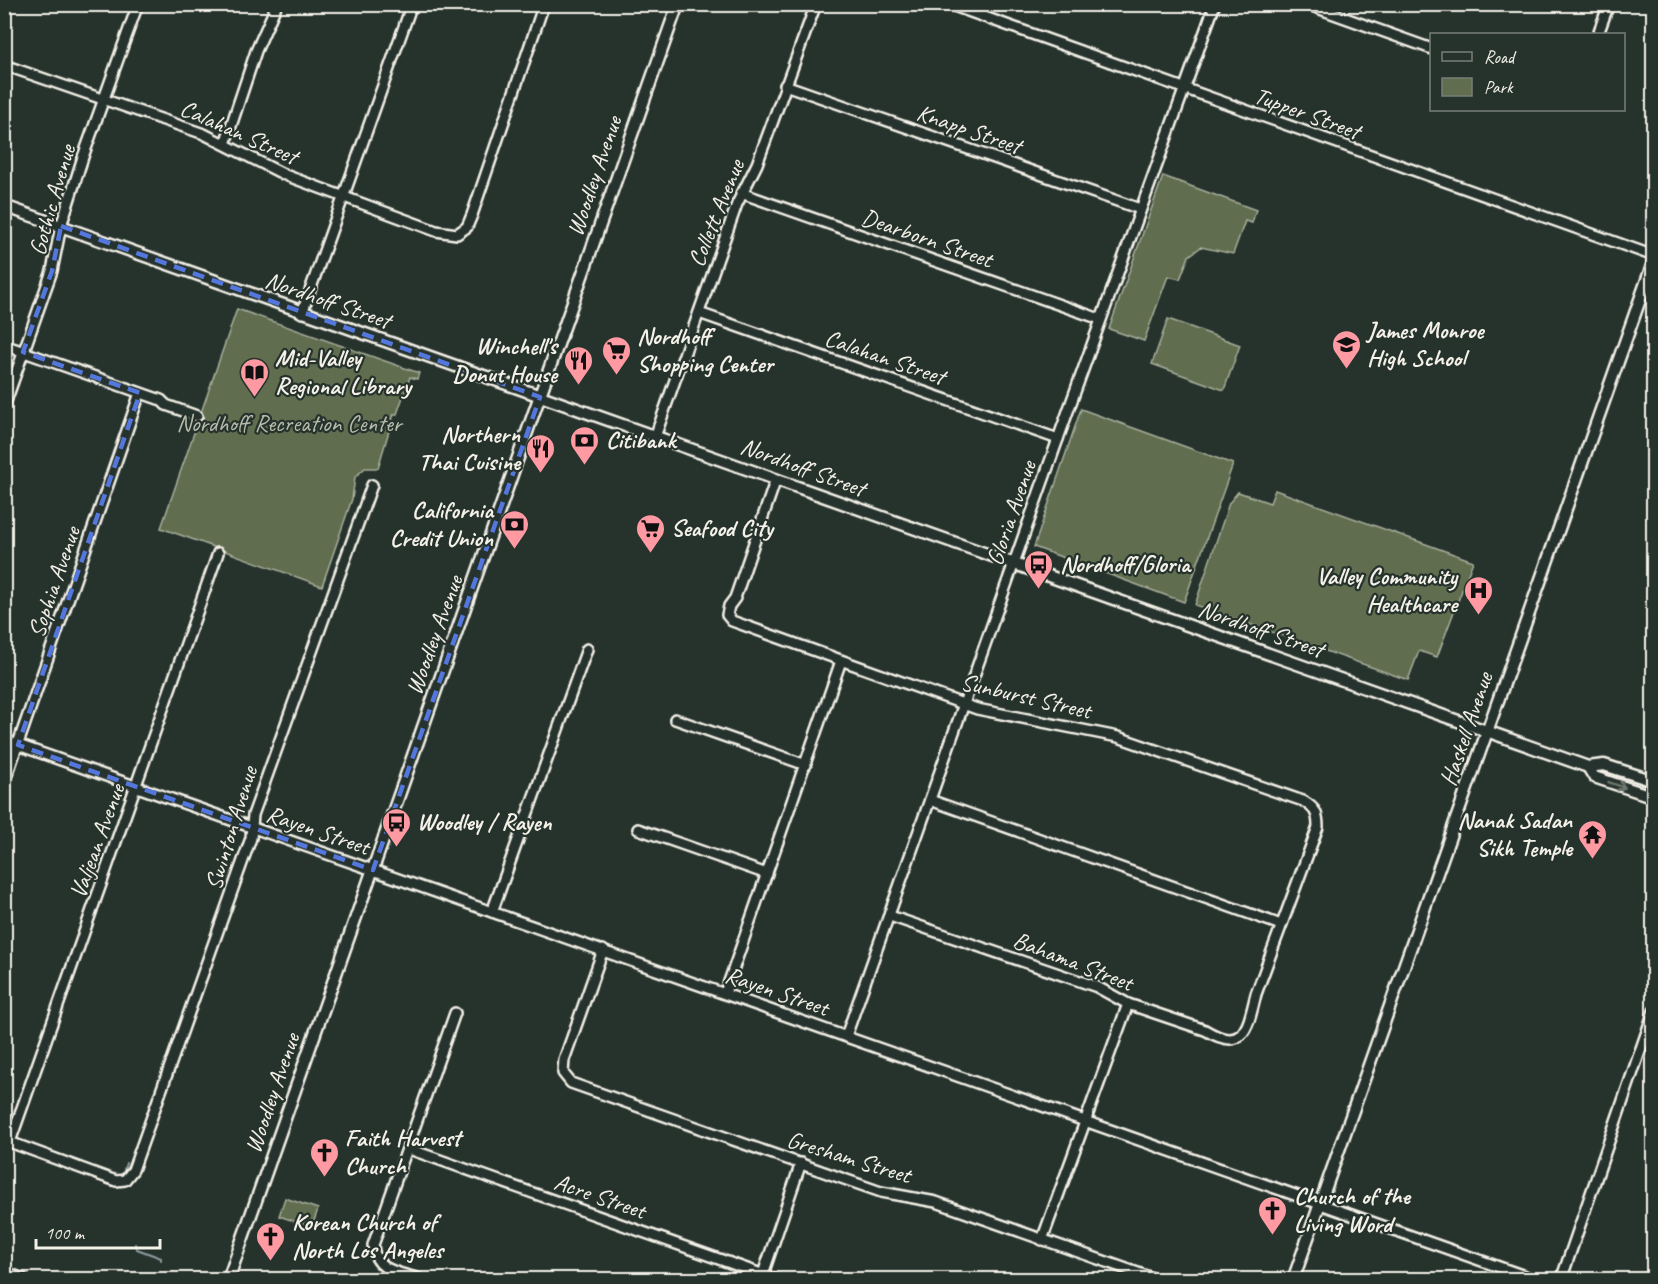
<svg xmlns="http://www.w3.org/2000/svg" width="1658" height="1284" viewBox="0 0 1658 1284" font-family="Caveat,sans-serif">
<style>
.green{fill:#606d4f;stroke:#aaaf9c;stroke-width:1.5}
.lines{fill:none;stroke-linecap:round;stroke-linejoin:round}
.stream{stroke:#8e9fa0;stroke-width:2}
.minor-casing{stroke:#f4f1e8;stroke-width:14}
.major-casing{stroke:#f4f1e8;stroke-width:15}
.minor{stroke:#26332d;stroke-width:9}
.major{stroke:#26332d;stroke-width:10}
.oneway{stroke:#6e766e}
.marked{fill:none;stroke:#5377dc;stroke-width:4.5;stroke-dasharray:12 8;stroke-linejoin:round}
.labels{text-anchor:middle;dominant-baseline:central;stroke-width:4.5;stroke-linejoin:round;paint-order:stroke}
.street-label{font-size:24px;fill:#f4f1e8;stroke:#26332d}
.poi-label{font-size:24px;font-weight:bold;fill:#f4f1e8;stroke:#26332d;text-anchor:start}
.park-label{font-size:24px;fill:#b9bcab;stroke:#26332d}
</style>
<rect width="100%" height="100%" fill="#26332d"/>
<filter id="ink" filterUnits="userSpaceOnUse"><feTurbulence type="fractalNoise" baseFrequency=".0167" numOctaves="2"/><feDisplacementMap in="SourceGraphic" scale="12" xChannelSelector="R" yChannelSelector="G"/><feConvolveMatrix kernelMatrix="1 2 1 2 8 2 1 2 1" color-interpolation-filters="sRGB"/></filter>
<g filter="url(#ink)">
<g class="green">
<path d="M1163,176L1256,210L1252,223L1245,221L1233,254L1201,247L1189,256L1180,279L1168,276L1144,341L1109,329Z"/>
<path d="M237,309L419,373L417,379L410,377L397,414H394L378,468H365L355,477L352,499L322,586L161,528Z"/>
<path d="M1168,319L1240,345L1224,390L1152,364Z"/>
<path d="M1081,409L1233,464L1184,602L1034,547Z"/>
<path d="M1275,490L1473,561L1437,657L1419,651L1408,680L1195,605L1229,503L1238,492L1270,503Z"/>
<path d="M285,1198L318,1209L312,1227L279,1216Z"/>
</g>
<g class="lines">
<g class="stream">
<path d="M122,1177L126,1163"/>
<path d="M135,1244L137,1249L161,1258V1260"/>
</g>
<defs>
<g id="minor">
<path d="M948,4L1654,256"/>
<path d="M1306,4L1432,49"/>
<path d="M1598,34L1609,4"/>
<path d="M4,65L204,134L285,175L436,231L457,234L467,227L472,215L544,4"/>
<path d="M785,85L1140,209"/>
<path d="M225,144L256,51L277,4"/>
<path d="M741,193L1100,319"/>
<path d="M302,313L412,4"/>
<path d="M699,313L1058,439"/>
<path d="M4,345L161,400L166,405L197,416"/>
<path d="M4,407L52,271L61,226L83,157L138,4"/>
<path d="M655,437L737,204L757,164L816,4"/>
<path d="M776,479L735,598L729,606L727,615L732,621L977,709L1118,737L1303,801C1315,808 1318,813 1318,827L1256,994C1248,1026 1245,1054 1205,1030L1128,1004L1097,987L890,916"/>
<path d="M675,719L806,765"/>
<path d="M4,740L1536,1280"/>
<path d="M4,784L140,393"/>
<path d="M930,800L1281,925"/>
<path d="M638,829L767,874"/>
<path d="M492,912L587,649"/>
<path d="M603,950L564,1060L563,1073L571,1083L881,1192L936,1202L1158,1280"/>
<path d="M725,993L841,661"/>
<path d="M846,1036L1058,439L1215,4"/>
<path d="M4,1140L116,1181L125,1180L133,1170L251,838L253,815L372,485"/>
<path d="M10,1142L218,553"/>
<path d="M409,1149L778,1280"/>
<path d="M1042,1240L1128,1004"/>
<path d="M422,1280C401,1272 375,1273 373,1245L455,1013"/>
<path d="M761,1280L801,1163"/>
<path d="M1561,1280L1654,1011"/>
</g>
<g id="major">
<path d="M4,206L1588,767L1604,765L1654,781"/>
<path d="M1588,767L1594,777L1654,797"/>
<path d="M4,1272L24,1280"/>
<path d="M228,1280L678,4"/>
<path d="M1293,1280L1654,260"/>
</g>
</defs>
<use href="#minor" class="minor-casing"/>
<use href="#major" class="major-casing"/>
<use href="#minor" class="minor"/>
<use href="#major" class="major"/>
</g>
<defs><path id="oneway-shaft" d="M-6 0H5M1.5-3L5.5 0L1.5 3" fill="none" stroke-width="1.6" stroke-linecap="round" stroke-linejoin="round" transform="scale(1.5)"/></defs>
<use class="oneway" href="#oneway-shaft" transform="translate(1617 785) rotate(19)"/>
</g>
<path class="marked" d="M61,226L540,397L373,870L18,745L140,393L23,352L52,271Z"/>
<defs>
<symbol id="school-pin" viewBox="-11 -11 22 30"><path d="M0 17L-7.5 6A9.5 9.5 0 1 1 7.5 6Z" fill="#ff9aa2" stroke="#26332d"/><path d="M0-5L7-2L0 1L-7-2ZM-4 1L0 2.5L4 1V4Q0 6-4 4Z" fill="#111"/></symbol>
<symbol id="supermarket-pin" viewBox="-11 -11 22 30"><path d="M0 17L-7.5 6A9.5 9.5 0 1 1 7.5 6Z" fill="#ff9aa2" stroke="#26332d"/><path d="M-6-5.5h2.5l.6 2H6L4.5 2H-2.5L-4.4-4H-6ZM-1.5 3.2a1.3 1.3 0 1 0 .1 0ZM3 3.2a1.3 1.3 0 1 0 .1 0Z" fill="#111"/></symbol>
<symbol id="restaurant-pin" viewBox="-11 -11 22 30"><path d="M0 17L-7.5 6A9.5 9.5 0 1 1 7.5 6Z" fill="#ff9aa2" stroke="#26332d"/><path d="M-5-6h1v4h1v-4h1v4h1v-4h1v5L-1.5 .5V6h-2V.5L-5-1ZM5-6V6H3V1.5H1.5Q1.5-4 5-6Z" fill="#111"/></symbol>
<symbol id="library-pin" viewBox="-11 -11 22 30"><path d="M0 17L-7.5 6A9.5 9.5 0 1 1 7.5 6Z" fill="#ff9aa2" stroke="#26332d"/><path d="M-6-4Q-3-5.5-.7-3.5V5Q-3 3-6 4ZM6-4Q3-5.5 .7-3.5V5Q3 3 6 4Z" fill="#111"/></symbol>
<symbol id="bank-pin" viewBox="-11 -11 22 30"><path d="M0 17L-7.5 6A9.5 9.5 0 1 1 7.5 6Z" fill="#ff9aa2" stroke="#26332d"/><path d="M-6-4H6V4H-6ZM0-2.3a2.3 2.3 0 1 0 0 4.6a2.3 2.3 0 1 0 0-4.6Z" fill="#111"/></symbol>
<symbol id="bus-pin" viewBox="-11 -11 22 30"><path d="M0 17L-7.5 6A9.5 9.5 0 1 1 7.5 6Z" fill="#ff9aa2" stroke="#26332d"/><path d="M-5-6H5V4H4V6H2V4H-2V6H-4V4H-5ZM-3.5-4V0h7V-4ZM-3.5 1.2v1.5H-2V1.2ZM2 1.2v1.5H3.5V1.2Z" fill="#111"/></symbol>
<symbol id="hospital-pin" viewBox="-11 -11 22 30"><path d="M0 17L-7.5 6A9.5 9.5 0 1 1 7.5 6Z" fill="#ff9aa2" stroke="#26332d"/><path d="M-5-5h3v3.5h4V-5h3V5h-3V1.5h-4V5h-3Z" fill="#111"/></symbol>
<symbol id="temple-pin" viewBox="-11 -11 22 30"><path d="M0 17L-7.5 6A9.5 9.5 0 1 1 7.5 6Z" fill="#ff9aa2" stroke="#26332d"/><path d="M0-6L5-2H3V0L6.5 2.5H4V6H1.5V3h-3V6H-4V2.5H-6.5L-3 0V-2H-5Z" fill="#111"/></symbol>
<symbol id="church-pin" viewBox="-11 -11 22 30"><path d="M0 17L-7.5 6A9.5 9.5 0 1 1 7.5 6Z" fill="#ff9aa2" stroke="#26332d"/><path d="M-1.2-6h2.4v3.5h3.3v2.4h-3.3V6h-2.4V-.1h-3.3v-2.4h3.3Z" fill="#111"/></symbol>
</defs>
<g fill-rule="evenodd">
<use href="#school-pin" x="1330" y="328" width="33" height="45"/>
<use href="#supermarket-pin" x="600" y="334" width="33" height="45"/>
<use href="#restaurant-pin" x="562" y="344" width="33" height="45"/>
<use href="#library-pin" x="238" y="356" width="33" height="45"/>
<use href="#bank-pin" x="568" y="424" width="33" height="45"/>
<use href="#restaurant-pin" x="524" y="432" width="33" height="45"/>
<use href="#bank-pin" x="498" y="508" width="33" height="45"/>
<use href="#supermarket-pin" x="634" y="512" width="33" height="45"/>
<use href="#bus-pin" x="1022" y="548" width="33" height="45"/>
<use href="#hospital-pin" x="1462" y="574" width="33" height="45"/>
<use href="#bus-pin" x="380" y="806" width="33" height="45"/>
<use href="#temple-pin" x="1576" y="818" width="33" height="45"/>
<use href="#church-pin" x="308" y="1136" width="33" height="45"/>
<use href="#church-pin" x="1256" y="1194" width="33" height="45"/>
<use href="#church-pin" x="254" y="1220" width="33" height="45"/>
</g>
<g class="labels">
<g class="street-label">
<text transform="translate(1307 113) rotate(20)">Tupper Street</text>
<text transform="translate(969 129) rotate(19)">Knapp Street</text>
<text transform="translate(239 132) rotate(24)">Calahan Street</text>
<text transform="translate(594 176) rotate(-71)">Woodley Avenue</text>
<text transform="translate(52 200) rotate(-74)">Gothic Avenue</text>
<text transform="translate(716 213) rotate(-68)">Collett Avenue</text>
<text transform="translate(927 238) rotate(19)">Dearborn Street</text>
<text transform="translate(328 300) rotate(19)">Nordhoff Street</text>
<text transform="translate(885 357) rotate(19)">Calahan Street</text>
<text transform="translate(803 467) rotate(20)">Nordhoff Street</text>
<text transform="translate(1011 513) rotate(-71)">Gloria Avenue</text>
<text transform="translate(54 582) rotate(-71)">Sophia Avenue</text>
<text transform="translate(1261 629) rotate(19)">Nordhoff Street</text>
<text transform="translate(434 635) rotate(-70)">Woodley Avenue</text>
<text transform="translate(1026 696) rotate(13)">Sunburst Street</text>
<text transform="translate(1466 729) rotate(-71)">Haskell Avenue</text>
<text transform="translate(231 828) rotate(-73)">Swinton Avenue</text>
<text transform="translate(318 830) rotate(19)">Rayen Street</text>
<text transform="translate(97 841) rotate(-70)">Valjean Avenue</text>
<text transform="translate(1073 961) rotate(21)">Bahama Street</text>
<text transform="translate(777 991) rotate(19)">Rayen Street</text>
<text transform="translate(272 1093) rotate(-71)">Woodley Avenue</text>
<text transform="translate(849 1157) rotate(17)">Gresham Street</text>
<text transform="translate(600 1196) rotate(19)">Acre Street</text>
</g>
<g class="poi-label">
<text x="1367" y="330">James Monroe<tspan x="1367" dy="28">High School</tspan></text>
<text x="637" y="336">Nordhoff<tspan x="637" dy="28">Shopping Center</tspan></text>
<text x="557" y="346" text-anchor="end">Winchell's<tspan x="557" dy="28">Donut House</tspan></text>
<text x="275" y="358">Mid-Valley<tspan x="275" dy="28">Regional Library</tspan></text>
<text x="520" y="434" text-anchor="end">Northern<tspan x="520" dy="28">Thai Cuisine</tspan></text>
<text x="606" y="440">Citibank</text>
<text x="493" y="510" text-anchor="end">California<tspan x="493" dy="28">Credit Union</tspan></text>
<text x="671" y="528">Seafood City</text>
<text x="1060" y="564">Nordhoff/Gloria</text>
<text x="1457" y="576" text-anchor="end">Valley Community<tspan x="1457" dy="28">Healthcare</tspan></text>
<text x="1572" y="820" text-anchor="end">Nanak Sadan<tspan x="1572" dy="28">Sikh Temple</tspan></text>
<text x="417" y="822">Woodley / Rayen</text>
<text x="345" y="1138">Faith Harvest<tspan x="345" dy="28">Church</tspan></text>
<text x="1294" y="1196">Church of the<tspan x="1294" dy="28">Living Word</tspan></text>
<text x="292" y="1222">Korean Church of<tspan x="292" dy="28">North Los Angeles</tspan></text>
</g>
<g class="park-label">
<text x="289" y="423">Nordhoff Recreation Center</text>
</g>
</g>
<rect width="1658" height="1284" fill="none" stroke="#26332d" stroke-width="24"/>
<rect x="12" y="12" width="1634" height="1260" fill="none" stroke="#f4f1e8" stroke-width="2" filter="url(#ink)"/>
<rect x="1430" y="33" width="195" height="78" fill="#26332d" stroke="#787f78" stroke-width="1.5"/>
<rect x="1442" y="52" width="30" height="9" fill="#26332d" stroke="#787f78" stroke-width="1.5"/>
<text x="1484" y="63" font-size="18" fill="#f4f1e8">Road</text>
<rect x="1442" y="78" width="30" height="18" fill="#606d4f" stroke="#787f78" stroke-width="1.5"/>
<text x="1484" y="93" font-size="18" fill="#f4f1e8">Park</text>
<path d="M36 1239v9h124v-9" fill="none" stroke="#f4f1e8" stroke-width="3"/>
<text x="45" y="1239" font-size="18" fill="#f4f1e8" stroke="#26332d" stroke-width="4.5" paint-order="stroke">100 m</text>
</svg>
